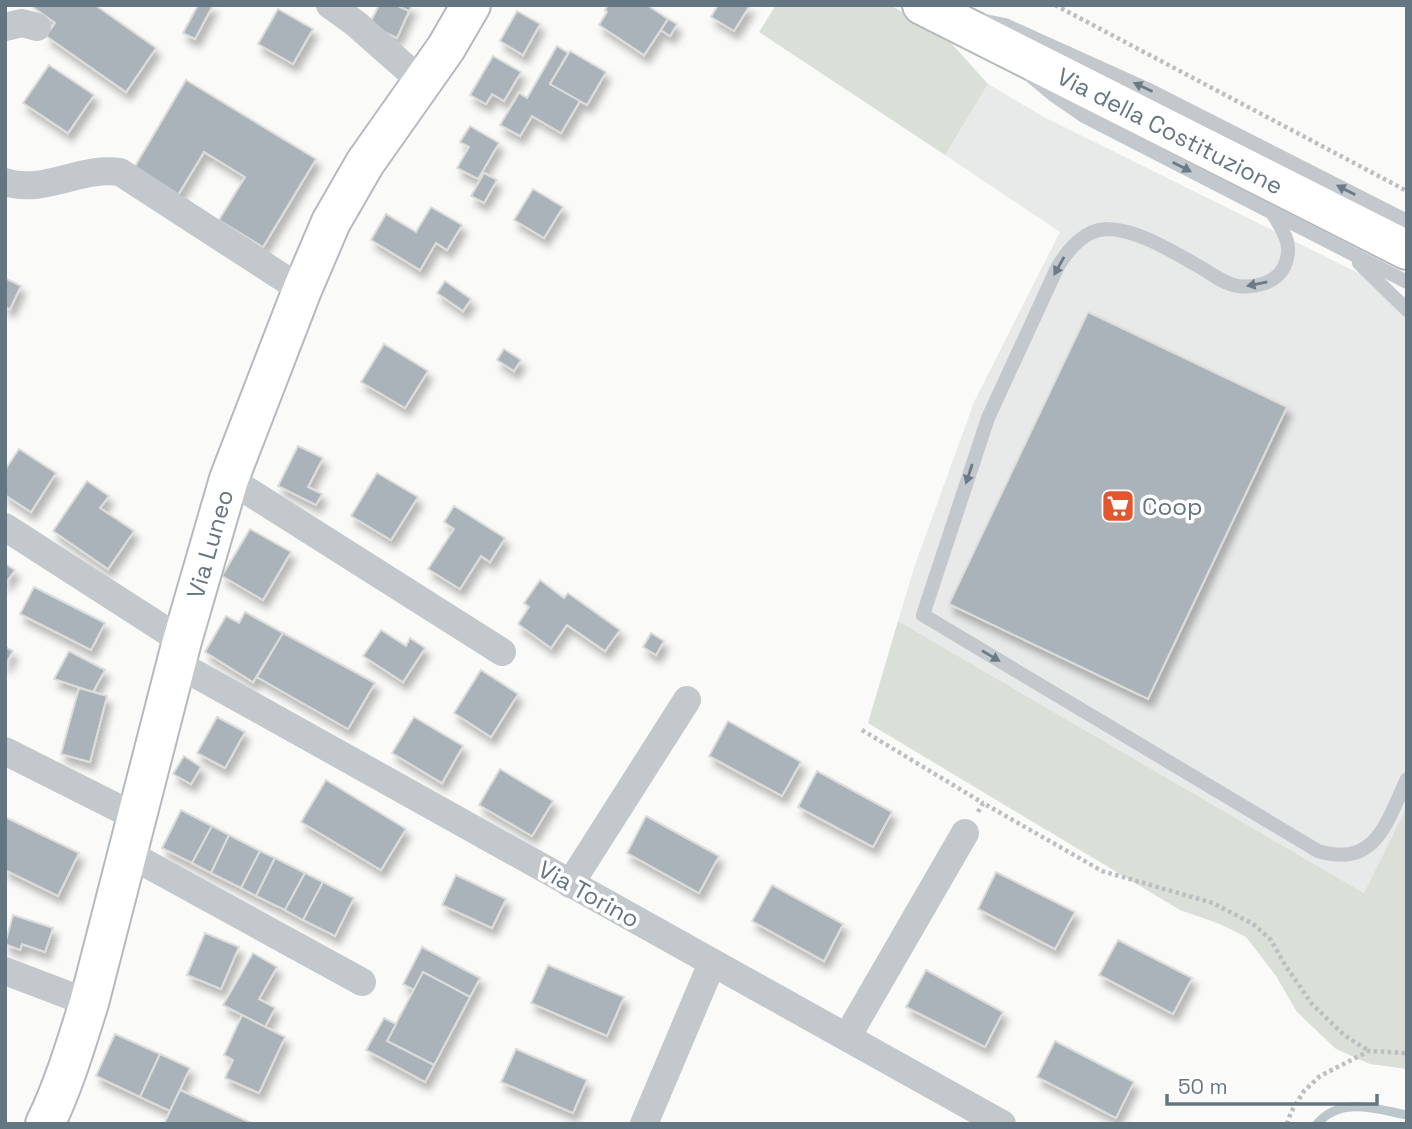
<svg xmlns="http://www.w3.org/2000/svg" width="1412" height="1129" viewBox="0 0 1412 1129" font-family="'Space Grotesk',sans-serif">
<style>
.built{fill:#e8e9e9}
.green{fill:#dadfd7}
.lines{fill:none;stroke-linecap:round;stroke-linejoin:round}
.stream{stroke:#bbc7cb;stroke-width:9}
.building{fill:#aab3b9;stroke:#dcdcda;stroke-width:2;filter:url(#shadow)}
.secondary-casing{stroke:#b3babf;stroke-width:42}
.path{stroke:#bbbfc2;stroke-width:4.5;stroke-dasharray:3.5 3.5;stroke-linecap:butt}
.lane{stroke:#c3c8cc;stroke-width:14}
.street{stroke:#c3c8cc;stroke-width:28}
.secondary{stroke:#fff;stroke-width:38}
.oneway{fill:#6a7a87}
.labels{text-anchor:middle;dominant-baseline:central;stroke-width:7;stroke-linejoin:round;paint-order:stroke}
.street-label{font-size:24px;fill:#657683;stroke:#fff}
.poi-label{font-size:24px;fill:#657683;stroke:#fff;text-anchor:start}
</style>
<defs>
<filter id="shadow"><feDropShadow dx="4.5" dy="8" stdDeviation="3.5" flood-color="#0004"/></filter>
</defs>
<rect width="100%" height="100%" fill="#fafaf8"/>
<path class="built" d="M988,84L1042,116L1407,297V806L1364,893L898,621L915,565L974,402L1060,232L945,155Z"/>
<g class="green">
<path d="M776,5H891L952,44L988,84L945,155L759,32Z"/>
<path d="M898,621L1364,893L1407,806V1069L1370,1064L1336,1049L1297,1012L1276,976L1246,937L1220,924L1180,910L868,723Z"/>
</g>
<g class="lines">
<path class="stream" d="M1317,1124C1341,1096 1376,1109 1407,1115"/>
</g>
<g class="building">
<path d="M30,5H95L156,48L126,92L46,36L55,23Z"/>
<path d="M198,5H213L195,39L183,33Z"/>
<path d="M379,5H396L409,11L397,38L369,25Z"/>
<path d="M396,5H412L409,11Z"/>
<path d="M608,5H647L668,19L644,55L599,25L607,12L605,10Z"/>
<path d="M718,5H750L734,31L711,17Z"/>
<path d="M278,9L313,29L293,64L258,44Z"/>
<path d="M517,11L540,24L523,55L500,41Z"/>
<path d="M668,19L677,24L670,36L661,30Z"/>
<path d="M557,46L568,53L550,84L580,101L561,133L532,116L520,136L500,125L519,93L527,98Z"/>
<path d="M570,51L606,72L587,105L550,84Z"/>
<path d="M493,56L521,72L504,101L492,94L486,104L470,95Z"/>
<path d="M49,65L94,95L68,133L23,103Z"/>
<path d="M186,80L316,159L263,247L219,220L245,177L204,152L178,195L134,168Z"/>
<path d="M470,126L499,143L478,179L457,168L469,147L460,142Z"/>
<path d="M484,173L497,180L484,203L471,196Z"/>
<path d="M533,189L563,207L544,238L514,220Z"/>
<path d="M431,207L462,225L447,250L436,243L420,270L371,240L386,214L416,232Z"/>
<path d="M5,278L21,286L10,309L5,307Z"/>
<path d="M445,281L471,299L463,311L437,293Z"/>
<path d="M1088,312L1287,407L1148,699L949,604Z"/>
<path d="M384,344L428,371L405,408L361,382Z"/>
<path d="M504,349L521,360L514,371L497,360Z"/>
<path d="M298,446L323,458L308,487L322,494L316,505L278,486Z"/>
<path d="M19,449L56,473L31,512L5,495V470Z"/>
<path d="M377,473L418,497L391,540L351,516Z"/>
<path d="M87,481L109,496L100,508L134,531L108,569L53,531Z"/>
<path d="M454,506L505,538L490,562L481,556L460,589L428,569L454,529L444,522Z"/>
<path d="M250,529L291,552L263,600L222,576Z"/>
<path d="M5,564L15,570L5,584Z"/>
<path d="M540,580L564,598L568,593L620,630L605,651L567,625L551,648L518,624L529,607L524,603Z"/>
<path d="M34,587L105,623L91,650L20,614Z"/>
<path d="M245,612L283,633L253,682L205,652L226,616L239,623Z"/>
<path d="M381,630L406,646L410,638L425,648L403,682L363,656Z"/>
<path d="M283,633L375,683L348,729L257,677Z"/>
<path d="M651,633L664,641L656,655L643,647Z"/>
<path d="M5,647L13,651L5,666Z"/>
<path d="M69,651L105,670L93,692L54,679Z"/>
<path d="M481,670L518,694L491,737L454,713Z"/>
<path d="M79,688L107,696L90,762L61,754Z"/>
<path d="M217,717L245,732L225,768L197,753Z"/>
<path d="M414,717L463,746L442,783L392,753Z"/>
<path d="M728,721L801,762L782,796L709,756Z"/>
<path d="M184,756L201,767L191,784L173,774Z"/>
<path d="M500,769L553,801L532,836L479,805Z"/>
<path d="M817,771L892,812L873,847L798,807Z"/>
<path d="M326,780L406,829L381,870L301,822Z"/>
<path d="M181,810L212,826L192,863L162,848Z"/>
<path d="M646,816L719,856L699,893L627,853Z"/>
<path d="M5,817L79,853L58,896L5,870Z"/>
<path d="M212,826L229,835L211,873L192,863Z"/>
<path d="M229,835L260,851L241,888L211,873Z"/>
<path d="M260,851L275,858L256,896L241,888Z"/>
<path d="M275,858L305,873L285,910L256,896Z"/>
<path d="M996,872L1075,912L1055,949L978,909Z"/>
<path d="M305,873L323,882L303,920L285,910Z"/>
<path d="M456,875L506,899L492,928L442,905Z"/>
<path d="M323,882L354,898L335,936L303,920Z"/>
<path d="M772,885L843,924L824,961L752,921Z"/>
<path d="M13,915L53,928L45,952L22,944L20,950L5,944Z"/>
<path d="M205,933L239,947L221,989L187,975Z"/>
<path d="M1118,940L1192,978L1173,1014L1099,975Z"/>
<path d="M422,947L480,978L470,997L423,972L414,990L403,984Z"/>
<path d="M253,953L277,967L259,999L275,1008L265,1027L223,1005Z"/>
<path d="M548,965L624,997L607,1036L531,1003Z"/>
<path d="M926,970L1003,1012L985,1047L906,1007Z"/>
<path d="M423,972L470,997L434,1065L387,1041Z"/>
<path d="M242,1015L285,1037L259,1093L225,1078L233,1060L224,1055Z"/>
<path d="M384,1018L396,1024L387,1041L434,1065L425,1082L366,1050Z"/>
<path d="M115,1034L160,1054L140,1097L96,1076Z"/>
<path d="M1055,1041L1134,1082L1116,1118L1037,1077Z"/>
<path d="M516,1049L587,1080L573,1113L501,1082Z"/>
<path d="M160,1054L190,1068L170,1111L140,1097Z"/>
<path d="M180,1090L249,1122L248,1124H164Z"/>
</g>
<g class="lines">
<defs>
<g id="secondary">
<path d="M922,5L1407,250"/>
<path d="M45,1124C64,1085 76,1044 89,1003L182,641L229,479L302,290L331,222L365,163L446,48L471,5"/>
</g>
</defs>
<use href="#secondary" class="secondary-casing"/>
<g class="path">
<path d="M1055,5L1407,191"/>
<path d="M862,730L983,803"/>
<path d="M978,812L983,803L1102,871L1213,903L1253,924L1271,940L1285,965L1312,1004L1344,1035L1369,1051"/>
<path d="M1287,1124L1291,1112L1304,1091L1320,1076L1369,1051L1407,1053"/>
</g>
<g class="lane">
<path d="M985,21L1005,25L1151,91L1407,221"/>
<path d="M1032,77L1055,96L1084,116L1407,282"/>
<path d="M1273,214C1284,232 1294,246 1284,267C1276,283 1255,288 1238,286C1224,284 1212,274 1200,267C1173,252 1138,229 1106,229C1084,230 1069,249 1058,266L988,418L923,615L1318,851C1376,869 1387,821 1407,779"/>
<path d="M1359,263L1407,310"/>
</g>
<g class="street">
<path d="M330,5L355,23L422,82"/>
<path d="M5,27L22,23L37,27"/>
<path d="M5,182C44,195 81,166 120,172L302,290"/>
<path d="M229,479L502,652"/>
<path d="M5,527L182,641"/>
<path d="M176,663L1002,1124"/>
<path d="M5,751L136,817"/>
<path d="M127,853L362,982"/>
<path d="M570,884L687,700"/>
<path d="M5,971L89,1003"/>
<path d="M847,1037L965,833"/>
<path d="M644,1124L712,963"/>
</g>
<use href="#secondary" class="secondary"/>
</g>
<defs><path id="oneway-solid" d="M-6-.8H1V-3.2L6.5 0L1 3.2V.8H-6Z" transform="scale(1.75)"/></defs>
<g class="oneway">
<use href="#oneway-solid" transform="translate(1143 87) rotate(-155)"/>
<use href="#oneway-solid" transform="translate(1182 167) rotate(27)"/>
<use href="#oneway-solid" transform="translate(1346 190) rotate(-153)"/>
<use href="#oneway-solid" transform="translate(1059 266) rotate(119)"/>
<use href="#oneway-solid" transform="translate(1257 284) rotate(169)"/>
<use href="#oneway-solid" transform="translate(969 474) rotate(108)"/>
<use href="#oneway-solid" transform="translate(991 656) rotate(31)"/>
</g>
<defs>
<symbol id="supermarket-square" viewBox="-11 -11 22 22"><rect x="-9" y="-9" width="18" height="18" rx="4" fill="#e4572e" stroke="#fff"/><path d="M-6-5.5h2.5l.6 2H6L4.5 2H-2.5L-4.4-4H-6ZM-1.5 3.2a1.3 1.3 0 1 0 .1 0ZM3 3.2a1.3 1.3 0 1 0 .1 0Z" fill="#fff"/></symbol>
</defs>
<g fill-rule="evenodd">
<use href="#supermarket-square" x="1099" y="487" width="38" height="38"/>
</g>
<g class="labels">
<g class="street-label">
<text transform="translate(1170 131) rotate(27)">Via della Costituzione</text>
<text transform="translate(210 544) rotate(-74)">Via Luneo</text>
<text transform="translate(589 894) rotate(29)">Via Torino</text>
</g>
<g class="poi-label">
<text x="1142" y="506">Coop</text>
</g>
</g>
<rect width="1412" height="1129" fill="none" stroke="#657683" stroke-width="14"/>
<path d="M1167 1094v10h210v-10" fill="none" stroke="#657683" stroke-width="3.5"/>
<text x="1178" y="1094" font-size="21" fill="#657683" stroke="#ffffff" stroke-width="5" paint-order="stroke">50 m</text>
</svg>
